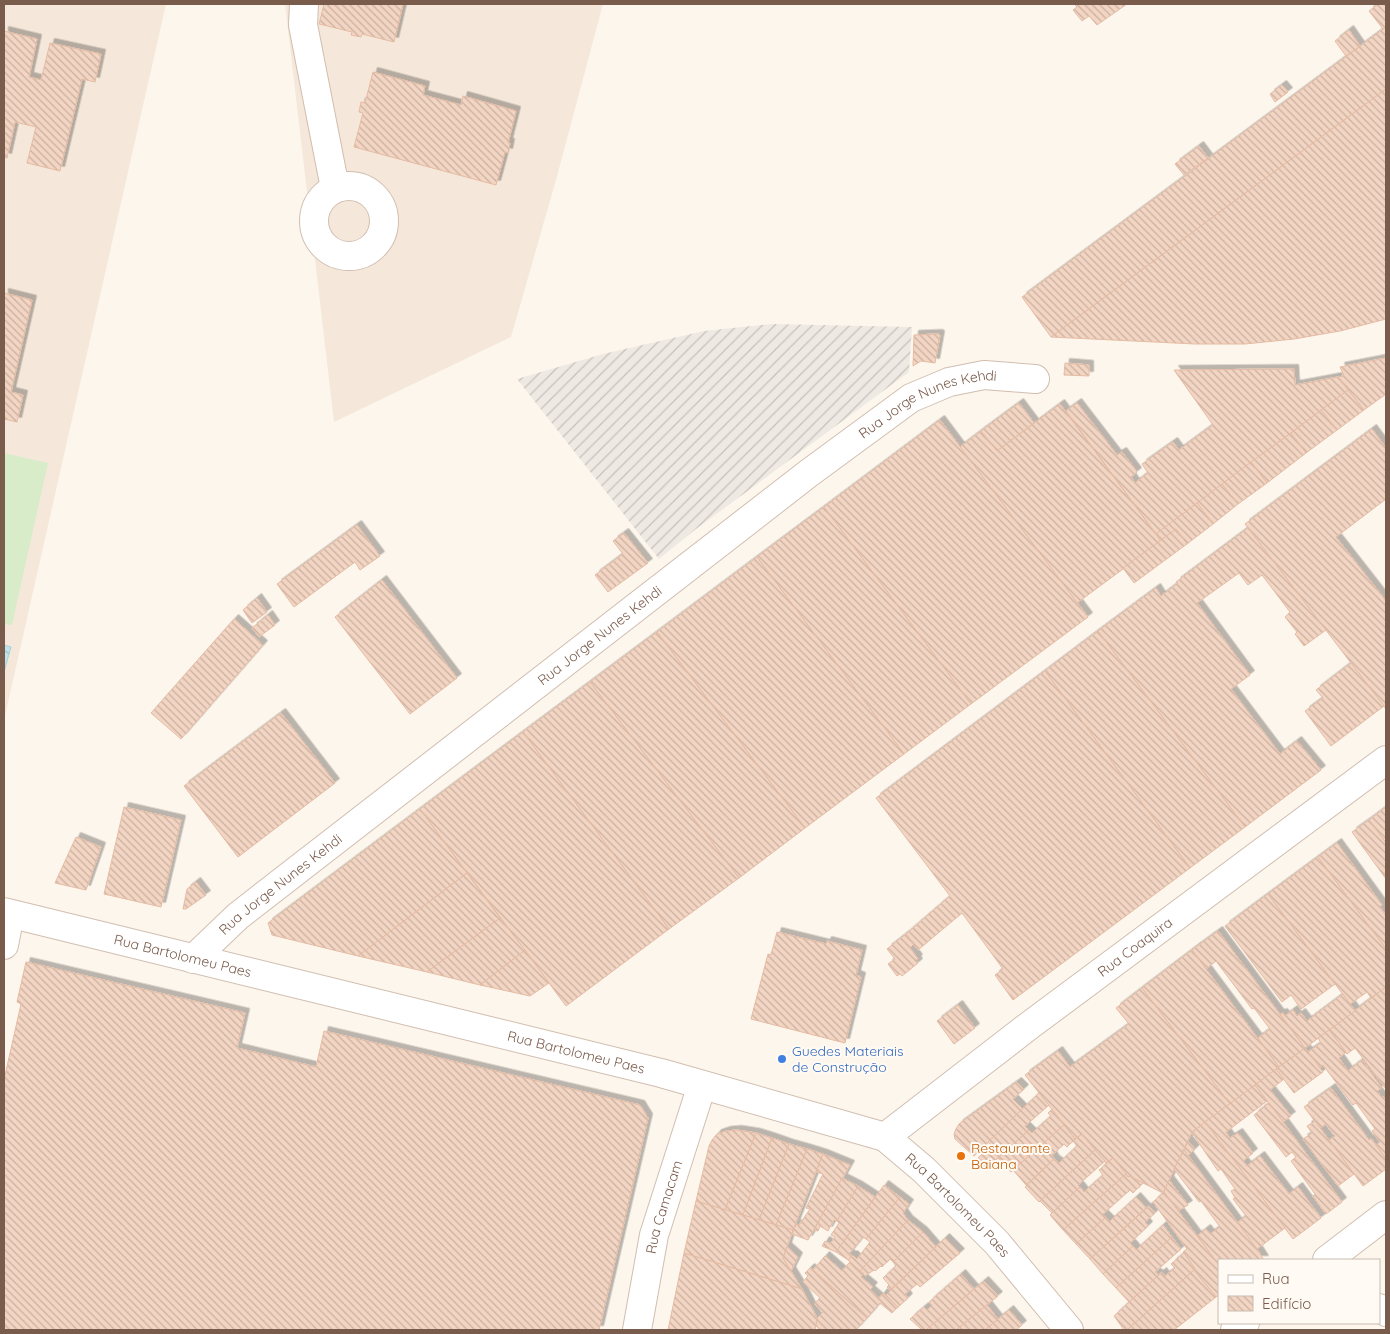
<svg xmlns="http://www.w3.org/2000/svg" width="1390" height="1334" viewBox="0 0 1390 1334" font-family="Quicksand,sans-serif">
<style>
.residential{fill:#f5e8da}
.industrial{fill:url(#industrial-furrows)}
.grass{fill:#d8ecc9}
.water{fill:url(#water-ripples);stroke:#a5d3da}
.building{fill:url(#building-back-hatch);stroke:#e6bba3;filter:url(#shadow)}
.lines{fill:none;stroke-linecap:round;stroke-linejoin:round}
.minor-casing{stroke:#d1beb0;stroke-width:30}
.minor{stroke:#fff;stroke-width:28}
.shop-dot{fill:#3f7fe0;stroke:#fffaf3;stroke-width:2}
.food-dot{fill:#e8710a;stroke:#fffaf3;stroke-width:2}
.labels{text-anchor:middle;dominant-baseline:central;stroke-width:4;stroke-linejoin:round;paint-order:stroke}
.street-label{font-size:14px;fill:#7a5c4d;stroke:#fffaf3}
.shop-label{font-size:14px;fill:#366cbe;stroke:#fffaf3;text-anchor:start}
.food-label{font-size:14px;fill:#c56008;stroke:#fffaf3;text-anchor:start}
</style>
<defs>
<pattern id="industrial-furrows" width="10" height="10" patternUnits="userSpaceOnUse" patternTransform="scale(1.25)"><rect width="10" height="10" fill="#efe9e4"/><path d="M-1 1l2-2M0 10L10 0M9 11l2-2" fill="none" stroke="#c7c0bb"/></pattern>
<pattern id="water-ripples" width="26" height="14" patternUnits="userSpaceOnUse" patternTransform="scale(1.25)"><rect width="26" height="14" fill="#bfe3e8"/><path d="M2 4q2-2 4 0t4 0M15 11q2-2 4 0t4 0" fill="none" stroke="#a0bbbe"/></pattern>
<pattern id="building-back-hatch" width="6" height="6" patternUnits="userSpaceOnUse" patternTransform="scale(1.25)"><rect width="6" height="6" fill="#f3d5c3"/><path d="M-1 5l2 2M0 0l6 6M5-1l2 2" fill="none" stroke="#cab0a1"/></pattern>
<filter id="shadow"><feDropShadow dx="4.5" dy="-4.5" stdDeviation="0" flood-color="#0004"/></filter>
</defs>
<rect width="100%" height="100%" fill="#fdf6ec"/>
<g class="residential">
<path d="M4,4H166L4,720Z"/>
<path d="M285,4H603L556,180L511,337L334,422Z"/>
</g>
<path class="industrial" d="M772,324L912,327L909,372L696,529L659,559L517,379L603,354L704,331Z"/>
<path class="grass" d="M4,453L48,463L12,625L4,624Z"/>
<path class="water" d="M4,645L11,647L4,672Z"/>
<g class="building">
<path d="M324,4H403L394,42L362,34L361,37L351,35L352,32L319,24Z"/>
<path d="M1074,4H1127L1097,25L1089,16L1082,21L1073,10L1077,7Z"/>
<path d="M1378,4L1386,5V27L1383,29L1369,11Z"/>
<path d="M1386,27V89L1051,337L1022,297Z"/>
<path d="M1349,30L1360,46L1346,56L1335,41Z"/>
<path d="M4,31L37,39L29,77L41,80L50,43L101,54L95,82L82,79L60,171L27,163L36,127L15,122L7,158L4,157Z"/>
<path d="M373,72L425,86L423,95L461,105L463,96L516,111L508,143H510L508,153L505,152L496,185L354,147L363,113L359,112L361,102L365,103Z"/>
<path d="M1282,85L1288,92L1275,102L1270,94Z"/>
<path d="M1386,89V319L1340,331L1294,339L1245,344H1195L1051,337Z"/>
<path d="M1199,146L1208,158L1184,175L1175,164Z"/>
<path d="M4,293L32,300L11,392L23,395L17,422L4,419Z"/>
<path d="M938,334L940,335L935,363L921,361L913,366L914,335Z"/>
<path d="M1386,358V394L1364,410L1338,377L1344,376L1340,367Z"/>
<path d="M1065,363L1089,365V376L1064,375Z"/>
<path d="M1174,370L1294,369L1295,385L1338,377L1348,390L1156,534L1066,411L1077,403L1117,455L1122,452L1137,472L1131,477L1135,483L1148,473L1142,464L1173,442L1179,450L1213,425Z"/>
<path d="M1348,390L1364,410L1337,430L1321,410Z"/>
<path d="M1019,403L1034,423L997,451L981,431Z"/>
<path d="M1060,404L1161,541L1077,603L960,447L981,431L997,451Z"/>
<path d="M1321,410L1337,430L1306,453L1291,433Z"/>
<path d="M940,420L1088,617L971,704L824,507Z"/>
<path d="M1372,429L1386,448V499L1336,537L1386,601V709L1245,524Z"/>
<path d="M1291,433L1306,453L1267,483L1251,462Z"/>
<path d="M1251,462L1267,483L1238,504L1222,484Z"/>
<path d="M1222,484L1238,504L1213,524L1197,503Z"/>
<path d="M1197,503L1213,524L1187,544L1176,529L1161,541L1156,534Z"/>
<path d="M824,507L971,704L904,754L757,557Z"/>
<path d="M357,525L380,556L360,570L355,562L294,607L277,584Z"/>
<path d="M1248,528L1326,630L1304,646L1295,634L1297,632L1285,617L1290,612L1262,575L1248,585L1239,573L1197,603L1250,675L1231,689L1280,754L1297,741L1321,770L1245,827L1098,631L1156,588L1161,596L1178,583L1176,582Z"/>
<path d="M1176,529L1187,544L1134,583L1123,568Z"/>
<path d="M624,533L648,563L608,592L595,575L623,554L613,541Z"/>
<path d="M757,557L904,754L805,828L657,632Z"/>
<path d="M382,580L457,678L410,714L335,617Z"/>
<path d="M257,598L267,612L252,623L243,610Z"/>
<path d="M268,615L275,625L259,637L252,628Z"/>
<path d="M234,619L263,645L181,739L151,713Z"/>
<path d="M1098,631L1245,827L1190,868L1045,671Z"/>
<path d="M657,632L805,828L739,878L590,682Z"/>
<path d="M1351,663L1384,706L1331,746L1305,711L1323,698L1316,690Z"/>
<path d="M1045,671L1190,868L1013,1000L995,975L1003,969L962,913L918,950L906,934L950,896L876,798Z"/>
<path d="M590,682L739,878L669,929L523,732Z"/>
<path d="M281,713L335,783L238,857L184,786Z"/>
<path d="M523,732L669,929L566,1006L420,809Z"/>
<path d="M124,807L181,820L161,907L104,894Z"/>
<path d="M1386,807V843L1369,820Z"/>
<path d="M420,809L467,873L358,956L272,935L268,923Z"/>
<path d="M1369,820L1386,843V879L1352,832Z"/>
<path d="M76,837L101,847L86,890L55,883Z"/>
<path d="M1337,843L1382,905L1380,907L1386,916V949L1318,857Z"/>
<path d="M1318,857L1386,949V977L1383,979L1386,983V987L1371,998L1367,992L1350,1004L1268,894Z"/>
<path d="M467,873L500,918L427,972L358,956Z"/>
<path d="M196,882L206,895L186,909H183L187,889Z"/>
<path d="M1268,894L1335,984L1301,1009L1291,995L1282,1002L1225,926Z"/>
<path d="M500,918L525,950L480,985L427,972Z"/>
<path d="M1218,931L1305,1048L1279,1067L1258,1038L1270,1029L1254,1008L1252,1009L1216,961L1206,969L1192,950Z"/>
<path d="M777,932L826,944L827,941L862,950L856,975L861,977L845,1043L751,1019L768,954L771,955Z"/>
<path d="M906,934L914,944L910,948L918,959L916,960L918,963L902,976L900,974L897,976L888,964L895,959L887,949Z"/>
<path d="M525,950L549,983L530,996L480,985Z"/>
<path d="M1192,950L1279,1067L1230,1104L1142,988Z"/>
<path d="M26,962L245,1013L237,1048L316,1067L324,1031L640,1105L648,1118L599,1330H4V1080L21,1004L17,1002Z"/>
<path d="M1386,987V1089L1355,1048L1347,1054L1329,1030Z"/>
<path d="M1142,988L1230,1104L1192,1132L1163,1193L1129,1176L1128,1177L1113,1158L1106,1163L1082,1134L1075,1139L1025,1075L1058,1051L1070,1067L1129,1024L1116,1008Z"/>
<path d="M1343,994L1355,1011L1305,1048L1280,1014L1283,1013L1285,1016L1293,1010L1297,1016L1301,1013L1307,1021Z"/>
<path d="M958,1005L975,1028L954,1044L937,1021Z"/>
<path d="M1329,1030L1346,1052L1339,1058L1348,1071L1362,1060L1382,1088L1377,1091L1382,1098L1384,1097L1386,1099V1159L1376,1145L1380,1142L1372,1131L1375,1129L1356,1103L1353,1105L1323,1065L1319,1067L1308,1052L1321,1043L1318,1038Z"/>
<path d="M1305,1048L1323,1072L1294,1093L1276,1069Z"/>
<path d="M1276,1069L1284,1079L1270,1090L1291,1116L1283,1122L1255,1085Z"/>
<path d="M1017,1082L1024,1089L1013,1099L1023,1109L974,1156L955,1139L954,1134L956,1129L959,1124Z"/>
<path d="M1255,1085L1267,1101L1226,1132L1230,1138L1238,1133L1253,1153L1243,1161L1247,1166L1260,1156L1289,1194L1298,1187L1321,1218L1293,1239L1205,1122Z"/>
<path d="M1331,1088L1369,1140L1371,1138L1386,1159V1169L1363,1186L1329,1140L1335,1136L1326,1124L1320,1128L1304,1107Z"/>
<path d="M1039,1093L1049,1105L1025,1126L1029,1130L987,1168L977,1159L991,1145L988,1142Z"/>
<path d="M1269,1103L1342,1202L1326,1214L1313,1196L1315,1194L1291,1161L1296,1157L1292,1152L1286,1157L1254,1115Z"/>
<path d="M1052,1109L1064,1125L1011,1172L998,1158L1029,1130L1032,1133L1051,1116L1048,1113Z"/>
<path d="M1315,1121L1354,1174L1338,1186L1303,1139L1312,1133L1307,1126Z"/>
<path d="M1205,1122L1285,1228L1257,1249L1237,1223L1246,1216L1233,1199L1235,1198L1231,1191L1235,1189L1221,1169L1218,1171L1192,1133Z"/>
<path d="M1064,1125L1075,1139L1067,1147L1064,1144L1052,1155L1054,1159L1026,1185L1013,1170Z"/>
<path d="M737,1130L756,1133L725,1210L696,1201L709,1146L712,1140L717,1134L726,1131Z"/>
<path d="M756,1133L772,1138L743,1215L725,1210Z"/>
<path d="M1082,1134L1095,1150L1039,1202L1025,1187L1054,1159L1059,1163L1077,1146L1073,1141Z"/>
<path d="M772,1138L789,1144L759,1220L743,1215Z"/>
<path d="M1188,1141L1195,1149L1188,1156L1184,1150Z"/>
<path d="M789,1144L807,1149L776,1225L759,1220Z"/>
<path d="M807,1149L823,1154L793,1230L776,1225Z"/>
<path d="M1095,1150L1105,1161L1078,1185L1080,1187L1052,1213L1040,1201Z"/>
<path d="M1184,1150L1257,1249L1264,1260H1219V1265L1197,1236L1206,1229L1210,1234L1220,1227L1201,1201L1199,1202L1174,1169Z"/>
<path d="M823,1154L850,1165L808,1240L792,1234L796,1224L799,1225L810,1209L806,1208L823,1174L816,1172Z"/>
<path d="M1113,1158L1126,1174L1063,1230L1050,1215L1080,1187L1084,1192L1103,1175L1099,1170Z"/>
<path d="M1126,1174L1128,1177L1129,1176L1143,1183L1133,1193L1130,1190L1103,1214L1106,1217L1076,1244L1063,1230Z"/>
<path d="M842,1178L858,1186L837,1221L834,1220L828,1231L820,1226L818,1231L814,1230Z"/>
<path d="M1169,1180L1188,1205L1178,1211L1164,1192Z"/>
<path d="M884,1185L900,1197L866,1239L863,1237L849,1254L852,1256L848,1260L836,1252Z"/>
<path d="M858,1186L875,1197L836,1252L822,1246L825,1241L830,1244L835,1237L831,1235L839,1223L837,1221Z"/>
<path d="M1164,1192L1219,1265V1295L1216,1297L1194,1270L1195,1269L1183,1252L1187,1249L1153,1202Z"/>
<path d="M900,1197L909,1204L903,1213L908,1220L860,1271L848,1260L853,1255L857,1259L870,1242L866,1239Z"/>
<path d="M1136,1197L1146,1208L1090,1259L1076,1244L1106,1217L1110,1221Z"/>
<path d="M696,1201L793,1230L783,1258L802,1289L684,1253Z"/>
<path d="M1149,1206L1155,1213L1145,1222L1148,1226L1130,1243L1133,1246L1103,1274L1090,1259Z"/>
<path d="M908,1220L923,1232L893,1262L890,1259L882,1267L881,1266L875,1271L874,1270L865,1276L860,1271Z"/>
<path d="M1163,1225L1172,1237L1116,1288L1103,1274L1133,1246L1136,1250Z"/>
<path d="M923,1232L936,1247L890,1290L887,1287L889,1285L883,1278L896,1266L893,1262Z"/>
<path d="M1172,1237L1181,1249L1155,1272L1159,1275L1129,1302L1116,1288Z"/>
<path d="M945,1238L960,1253L920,1287L917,1284L905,1294L908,1298L898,1307L886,1295Z"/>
<path d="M787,1247L798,1257L791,1271L783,1258Z"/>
<path d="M684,1253L802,1289L817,1318L815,1330H668Z"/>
<path d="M1184,1253L1195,1269L1127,1330H1124L1114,1316L1162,1272L1165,1276L1175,1268L1171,1264Z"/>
<path d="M825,1256L842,1271L850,1262L864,1274L861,1277L873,1287L870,1290L879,1298L883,1293L898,1307L892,1313L880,1303L867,1318L813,1270Z"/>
<path d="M810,1268L867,1318L856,1330H820L816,1326L817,1318L823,1312L814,1304L820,1298L803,1282L808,1276L805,1273Z"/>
<path d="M1194,1270L1216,1297L1174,1330H1127Z"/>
<path d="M961,1274L974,1289L926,1330H922L910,1319L924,1307L927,1310L932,1305L929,1302Z"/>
<path d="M984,1281L998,1296L956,1330H926Z"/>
<path d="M987,1305L998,1319L985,1330H956Z"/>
<path d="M1009,1310L1022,1325L1016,1330H985Z"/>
</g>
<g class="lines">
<defs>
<g id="minor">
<path d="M304,4L303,25L335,188"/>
<circle cx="349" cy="221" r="35"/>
<path id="s1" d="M4,912L661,1073L885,1137L924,1170L997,1243L1069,1330"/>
<path d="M4,945L10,914"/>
<path id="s2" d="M193,959L238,916L809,473L911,398L949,382L984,375L1035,379"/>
<path id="s3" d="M885,1137L1030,1025L1386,760"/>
<path d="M1327,1260L1386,1215"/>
<path d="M1379,1308L1386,1312"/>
<path id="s4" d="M637,1330L654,1235L702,1085"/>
<path d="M1235,1330L1245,1323"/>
</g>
</defs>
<use href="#minor" class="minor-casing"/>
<use href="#minor" class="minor"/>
</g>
<circle class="shop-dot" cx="782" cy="1059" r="5"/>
<circle class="food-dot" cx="961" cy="1156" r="5"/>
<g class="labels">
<g class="street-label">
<text stroke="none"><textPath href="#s2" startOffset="925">Rua Jorge Nunes Kehdi</textPath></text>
<text stroke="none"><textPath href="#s2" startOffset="520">Rua Jorge Nunes Kehdi</textPath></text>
<text stroke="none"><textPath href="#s2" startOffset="115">Rua Jorge Nunes Kehdi</textPath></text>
<text stroke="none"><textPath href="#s3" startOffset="314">Rua Coaquira</textPath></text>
<text stroke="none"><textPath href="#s1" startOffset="184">Rua Bartolomeu Paes</textPath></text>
<text stroke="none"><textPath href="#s1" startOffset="589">Rua Bartolomeu Paes</textPath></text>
<text stroke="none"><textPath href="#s1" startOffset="1009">Rua Bartolomeu Paes</textPath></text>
<text stroke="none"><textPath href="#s4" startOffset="126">Rua Camacam</textPath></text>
</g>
<g class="shop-label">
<text x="792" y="1051">Guedes Materiais<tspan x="792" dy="16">de Construção</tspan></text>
</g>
<g class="food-label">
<text x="971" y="1148">Restaurante<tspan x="971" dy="16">Baiana</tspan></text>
</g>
</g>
<rect width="1390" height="1334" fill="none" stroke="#7a5c4d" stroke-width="10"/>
<rect x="1218" y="1259" width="162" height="65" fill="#fffaf3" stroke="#cabbb1"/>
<rect x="1228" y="1275" width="25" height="8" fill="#ffffff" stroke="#cabbb1"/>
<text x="1262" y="1284" font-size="15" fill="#7a5c4d">Rua</text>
<rect x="1228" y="1296" width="25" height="15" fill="url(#building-back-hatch)" stroke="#cabbb1"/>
<text x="1262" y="1309" font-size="15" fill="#7a5c4d">Edifício</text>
</svg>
